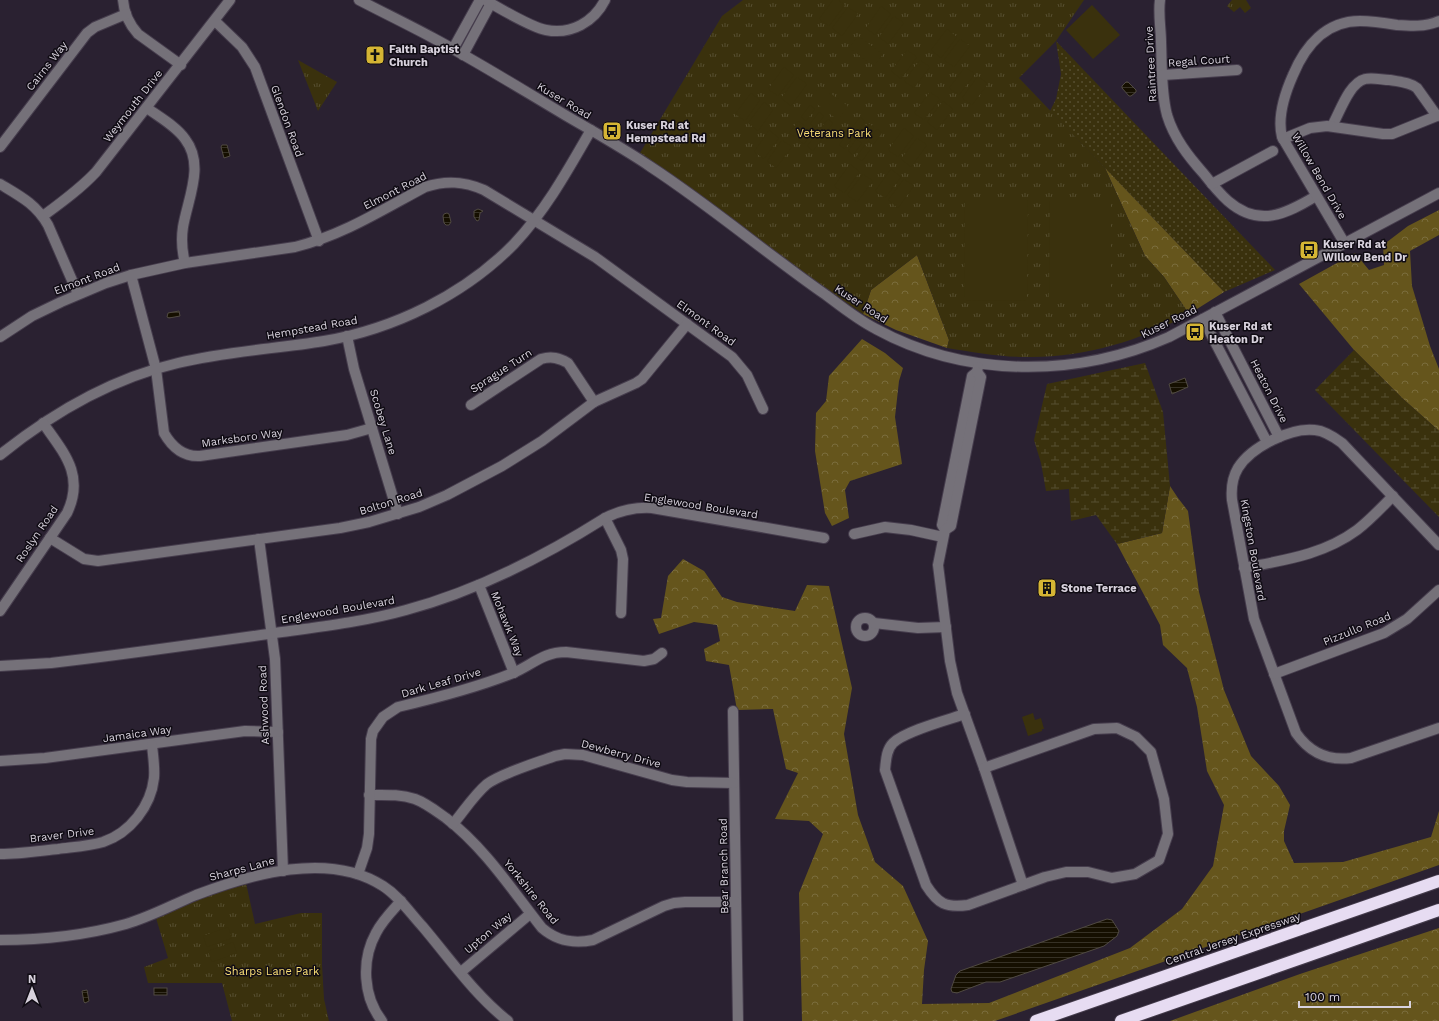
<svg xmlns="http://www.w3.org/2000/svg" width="1439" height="1021" viewBox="0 0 1439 1021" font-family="'Work Sans',sans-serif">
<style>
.grass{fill:url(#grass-dots)}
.forest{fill:url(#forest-crowns)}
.wetland{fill:url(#wetland-marsh)}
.park{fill:url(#park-tufts)}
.pitch{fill:#3a310d}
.water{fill:url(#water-rules);stroke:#504a42}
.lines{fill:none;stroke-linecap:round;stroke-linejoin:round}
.minor-casing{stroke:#463d4d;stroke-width:12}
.highway-casing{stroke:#463d4d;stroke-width:14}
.minor{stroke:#757179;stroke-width:10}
.highway{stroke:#e7dcf2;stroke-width:12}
.labels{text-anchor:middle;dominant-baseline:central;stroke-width:3;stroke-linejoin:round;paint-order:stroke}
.poi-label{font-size:11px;font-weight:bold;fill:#d8d2dd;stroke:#100c14;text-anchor:start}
.street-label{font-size:11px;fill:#d8d2dd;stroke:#100c14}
.park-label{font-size:11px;fill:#fade76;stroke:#100c14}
</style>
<defs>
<pattern id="grass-dots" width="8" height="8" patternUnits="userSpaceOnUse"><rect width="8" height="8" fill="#3a310d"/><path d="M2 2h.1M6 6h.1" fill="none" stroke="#564e30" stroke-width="1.8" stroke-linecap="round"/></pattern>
<pattern id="forest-crowns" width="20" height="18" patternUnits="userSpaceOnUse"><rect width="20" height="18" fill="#65551c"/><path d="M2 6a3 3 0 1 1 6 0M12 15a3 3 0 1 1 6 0" fill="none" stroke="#7a6d3d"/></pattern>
<pattern id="wetland-marsh" width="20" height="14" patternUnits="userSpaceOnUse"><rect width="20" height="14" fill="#3a310d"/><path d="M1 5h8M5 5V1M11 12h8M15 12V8" fill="none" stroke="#564e30"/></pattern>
<pattern id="park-tufts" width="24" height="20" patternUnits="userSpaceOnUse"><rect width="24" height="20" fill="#3a310d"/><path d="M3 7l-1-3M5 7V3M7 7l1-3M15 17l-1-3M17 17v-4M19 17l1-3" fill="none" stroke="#564e30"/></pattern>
<pattern id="water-rules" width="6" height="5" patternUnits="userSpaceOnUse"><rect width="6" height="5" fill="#150f00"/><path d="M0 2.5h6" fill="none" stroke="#363125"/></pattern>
</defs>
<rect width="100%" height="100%" fill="#2a2131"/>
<path class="grass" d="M1056,41L1275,270L1224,292L1050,111L1056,99L1061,74Z"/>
<g class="forest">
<path d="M1105,168L1224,292L1189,314L1164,277L1145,256Z"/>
<path d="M1439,210V235L1410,251L1412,286L1430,346L1439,369V431L1402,398L1354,350L1299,284L1355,253L1369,270L1384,265L1383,245L1408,226Z"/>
<path d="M917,255L949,340L947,348L896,330L863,314L871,290Z"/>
<path d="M862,339L885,353L903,368L899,381L895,417L902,464L850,481L845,490L849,518L832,526L825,513L815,451L816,413L826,401L829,376Z"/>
<path d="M1170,486L1178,498L1188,511L1199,592L1224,690L1251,756L1279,786L1290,805L1284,831V841L1294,863L1343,862L1431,837L1439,811V865L995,1021H802L799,893L823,834L809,821L775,819L798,773L786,769L773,709L737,710L729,665L706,661L704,649L720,641L717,625L694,622L659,634L653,619L661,618L668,576L683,559L704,571L722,597L737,602L795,611L807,585L829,586L852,688L844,734L858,815L875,862L903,886L928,941L924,970L922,1004L989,1003L1130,948L1182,909L1213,866L1224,805L1207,771L1197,707L1187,668L1163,645L1160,625L1117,544L1162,533Z"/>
<path d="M1439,928V1021H1170L1300,974Z"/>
</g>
<g class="wetland">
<path d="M1354,350L1402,398L1439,431V517L1315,390Z"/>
<path d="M1145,363L1163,412L1170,486L1162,533L1117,544L1096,515L1071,521L1069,489L1046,491L1041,463L1034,440L1047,384Z"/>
</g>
<g class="park">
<path d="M743,0H1084L1056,41L1019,78L1105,168L1145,256L1164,277L1189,314C1139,341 1084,358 1026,357C999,357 973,352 947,348L949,340L917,255L871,290L863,314L637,158L722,16Z"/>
<path d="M1232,0H1246L1251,8L1245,13L1240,7L1234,12L1227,6Z"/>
<path d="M298,60L337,82L318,111Z"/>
<path d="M246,883L255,924L301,913H322V965L324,999L329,1021H232L222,983H148L144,967L168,958L156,918L202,896Z"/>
</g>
<g class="pitch">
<path d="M833,0H838L845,5L829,26L819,19Z"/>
<path d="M1092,5L1120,35L1093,59L1066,30Z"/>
<path d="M881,6L891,14L875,35L866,28Z"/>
<path d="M848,7L858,14L842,36L832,28Z"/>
<path d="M894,16L904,23L888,44L879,37Z"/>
<path d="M947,29L957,37L941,58L931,50Z"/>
<path d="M858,36L883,54L874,66L849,48Z"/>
<path d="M960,39L970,46L954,67L944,60Z"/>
<path d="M907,50L917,57L901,79L891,71Z"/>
<path d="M920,60L930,67L914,88L904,81Z"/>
<path d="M784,67L794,75L778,96L768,89Z"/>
<path d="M965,67L975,74L959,95L949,88Z"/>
<path d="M978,76L988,84L972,105L962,98Z"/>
<path d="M797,77L807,84L791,106L781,98Z"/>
<path d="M820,86L848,106L838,120L810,99Z"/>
<path d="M930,92L940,99L924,120L914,113Z"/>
<path d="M751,93L760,100L745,121L735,114Z"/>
<path d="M943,101L953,109L937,130L927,122Z"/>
<path d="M764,102L773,110L758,131L748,123Z"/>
<path d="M810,105L815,109L806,121L801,117Z"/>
<path d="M819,112L824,116L815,128L810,124Z"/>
<path d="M860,117L865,121L857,133L851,129Z"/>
<path d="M828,119L833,123L824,135L819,130Z"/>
<path d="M798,121L804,125L795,137L789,133Z"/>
<path d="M868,123L874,127L865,139L859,135Z"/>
<path d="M807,128L813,132L804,144L798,140Z"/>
<path d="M904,128L914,136L898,157L888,150Z"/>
<path d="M877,129L882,133L873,145L868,141Z"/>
<path d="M769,130L779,138L764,159L754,152Z"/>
<path d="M848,133L853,137L845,149L839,145Z"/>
<path d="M816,135L822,139L813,151L807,146Z"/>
<path d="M917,138L927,145L911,167L901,159Z"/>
<path d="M856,139L862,143L853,155L848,151Z"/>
<path d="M782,140L792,147L776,168L767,161Z"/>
<path d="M865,145L870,150L862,161L856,157Z"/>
<path d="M850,164L860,172L844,193L834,186Z"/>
<path d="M891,169L901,177L885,198L875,191Z"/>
<path d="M863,174L873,181L857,202L847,195Z"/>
<path d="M904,179L914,186L898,208L888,200Z"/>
<path d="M965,197H1028L1027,301L964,300Z"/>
<path d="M1050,198H1111V300H1049Z"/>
<path d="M1033,713L1035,720L1041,718L1044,729H1042V731L1028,736L1022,717Z"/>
<path d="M228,927L232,938L207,947L203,936Z"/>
<path d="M233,942L237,953L212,962L208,951Z"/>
</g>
<g class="water">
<path d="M1126,82H1128L1136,90V92L1131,96H1129L1122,88V86Z"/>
<path d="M222,145H227L230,156L224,158L221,147Z"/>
<path d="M478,209L483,211L480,213L479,220L477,221L474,217V211Z"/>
<path d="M447,213L449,214L451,222L449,225H446L444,223L443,216L444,214Z"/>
<path d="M179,311L180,316L169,318L167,317L168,313Z"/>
<path d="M1185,378L1188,387L1172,394L1169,384Z"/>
<path d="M1107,919L1112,920L1119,931L1117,936L1104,946L1000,982H986L957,993L952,992L951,989L956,975L960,971Z"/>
<rect x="154" y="988" width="13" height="7"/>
<path d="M87,990L89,1001L85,1003L84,1002L82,991Z"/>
</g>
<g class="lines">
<defs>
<g id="minor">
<path d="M123,0C124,14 129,24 138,34L181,65"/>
<path d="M359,0C384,13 409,25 433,38C478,62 521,89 565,115C594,132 623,148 651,167C712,207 767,254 826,295C842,307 858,320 876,329C966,378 1076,378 1169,337L1439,193"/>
<path d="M485,0C501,9 530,27 546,30C571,35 594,22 605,0"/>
<path d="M1160,0C1158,14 1161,29 1161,42C1162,66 1161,92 1167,115C1174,138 1188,156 1204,174C1211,183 1219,193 1228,201C1259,228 1286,214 1316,196"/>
<path d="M215,21L242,47L255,67L319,241"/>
<path d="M453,49L480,0"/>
<path d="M463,55L491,3"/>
<path d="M1163,75L1237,70"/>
<path d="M147,108C159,117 176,126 185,139C205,165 188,198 183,227C181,240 182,251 185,263"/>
<path d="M1332,126C1340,112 1349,83 1365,79C1373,77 1382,80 1390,80C1400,82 1409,82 1417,88L1437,116"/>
<path d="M1283,139L1310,128L1327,126L1383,134H1392L1439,115"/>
<path d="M0,147L87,33L95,27L126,14"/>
<path d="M0,184C20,196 36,204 48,225L78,294"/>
<path d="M1212,184L1273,151"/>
<path d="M43,216C62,202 80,189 96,172L230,0"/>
<path d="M1345,244L1282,137C1277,117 1285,93 1293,75C1305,46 1326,21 1360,21C1372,21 1385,23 1397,25C1411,26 1425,27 1439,21"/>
<path d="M131,275L156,369L164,433C172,447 183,457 200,456L347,435L372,428"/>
<path d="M1215,312L1279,437"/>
<path d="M1203,319L1267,442"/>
<path d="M347,336L354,369L398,514"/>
<path d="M0,337L32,316L61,302L106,283L131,275L185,263L295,247C343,235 382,210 425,187C446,180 464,181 484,190L595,257L732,357L747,375L763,409"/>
<path d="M471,405L541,359C552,356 559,358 568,363L594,402"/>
<path d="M0,455C51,414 113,378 178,363C226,351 276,349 324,341C394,329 464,295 514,244C546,210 568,170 591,130"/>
<path d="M605,518L621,550L623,559L621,613"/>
<path d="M945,530L942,525L972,376L977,372L978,367"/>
<path d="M854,534L885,527L911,530L943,537"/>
<path d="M50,538L84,559L98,561L340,528L369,522L419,507L447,495L502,466L542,441L594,402L636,383L642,379L687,324"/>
<path d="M259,539L275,659L283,871"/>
<path d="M1439,545L1342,443C1334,437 1325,431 1315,430C1291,427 1251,447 1238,468C1232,478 1231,489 1232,500L1254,619L1296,733C1310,753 1328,761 1351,758L1439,728"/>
<path d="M1244,568C1284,560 1323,555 1357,530C1370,520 1381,508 1393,496"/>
<path d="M479,585L514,673"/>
<path d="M0,611L67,513C85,475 64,453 43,423"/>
<circle cx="865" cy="627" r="9"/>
<path d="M874,623L918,628L946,627"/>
<path d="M0,666L51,663L84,659C148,651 211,642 275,633C319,627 363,622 406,610C477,591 543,557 605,518C621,510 635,507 652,508L824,538"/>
<path d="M1274,674L1384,633L1407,619L1439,590"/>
<path d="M733,711L738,1021"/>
<path d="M965,714C947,720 905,731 893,743C886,750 886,761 885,770L926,885C938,904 946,908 968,905L1023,885L984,768L957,693L950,661L938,565L945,530L951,526L981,377L977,372"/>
<path d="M0,761L45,758L245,731L278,732"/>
<path d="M984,768L1094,729L1117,728L1136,737L1151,752L1164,799L1168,834L1159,860L1135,874L1112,878L1088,872H1066L1045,877L1023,885"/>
<path d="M369,795C385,795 400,794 415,799C426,803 436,811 446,818C485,848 512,890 542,928C557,941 573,944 593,940L664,906L674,903L685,902H736"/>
<path d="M453,824C464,811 474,795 487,784C502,773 536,763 555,756L565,754L583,755L672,780L687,782L734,783"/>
<path d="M0,854C19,854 39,851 58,849C73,847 89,846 103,842C130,833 151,806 154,778C155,767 153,756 152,745"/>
<path d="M358,874L367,848L369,834L371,739L373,731L383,717L398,707C436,698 476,688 513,673C532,665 543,652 566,652L644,661L654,659L662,653"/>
<path d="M0,940C44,940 83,936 126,924C150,917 172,905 196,895C251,874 329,851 383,886C399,896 410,913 423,927C450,959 475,995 508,1021"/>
<path d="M461,972L530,914"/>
<path d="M382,1021C363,997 361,960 376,933C382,921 392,911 401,901"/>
</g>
<g id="highway">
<path d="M1036,1021L1439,881"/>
<path d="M1121,1021L1439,910"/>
</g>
</defs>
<use href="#minor" class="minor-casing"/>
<use href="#highway" class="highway-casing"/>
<use href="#minor" class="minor"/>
<use href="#highway" class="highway"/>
</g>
<defs>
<symbol id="church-square" viewBox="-11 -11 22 22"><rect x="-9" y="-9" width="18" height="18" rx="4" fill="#d5b534" stroke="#100c14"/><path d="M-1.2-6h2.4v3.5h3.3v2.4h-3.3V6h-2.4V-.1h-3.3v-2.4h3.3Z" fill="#111"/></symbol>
<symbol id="bus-square" viewBox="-11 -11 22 22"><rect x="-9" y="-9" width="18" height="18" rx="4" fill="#d5b534" stroke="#100c14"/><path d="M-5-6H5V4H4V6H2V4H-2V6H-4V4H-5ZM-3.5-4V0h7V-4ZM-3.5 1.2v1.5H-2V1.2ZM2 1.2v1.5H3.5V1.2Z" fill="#111"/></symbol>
<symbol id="building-square" viewBox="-11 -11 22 22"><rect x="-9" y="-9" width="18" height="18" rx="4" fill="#d5b534" stroke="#100c14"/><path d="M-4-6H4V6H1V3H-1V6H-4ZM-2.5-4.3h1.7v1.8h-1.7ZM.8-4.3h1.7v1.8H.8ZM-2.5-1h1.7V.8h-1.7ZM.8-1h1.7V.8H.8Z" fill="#111"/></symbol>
</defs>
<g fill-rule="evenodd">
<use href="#church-square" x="364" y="44" width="22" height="22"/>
<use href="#bus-square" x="601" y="120" width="22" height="22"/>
<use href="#bus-square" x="1298" y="239" width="22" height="22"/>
<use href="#bus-square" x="1184" y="321" width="22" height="22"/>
<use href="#building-square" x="1036" y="577" width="22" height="22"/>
</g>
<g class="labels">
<g class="poi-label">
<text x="389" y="49">Faith Baptist<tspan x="389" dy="13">Church</tspan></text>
<text x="626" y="125">Kuser Rd at<tspan x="626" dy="13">Hempstead Rd</tspan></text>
<text x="1323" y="244">Kuser Rd at<tspan x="1323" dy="13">Willow Bend Dr</tspan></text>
<text x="1209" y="326">Kuser Rd at<tspan x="1209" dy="13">Heaton Dr</tspan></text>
<text x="1061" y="588">Stone Terrace</text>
</g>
<g class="street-label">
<text transform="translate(1199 61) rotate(-4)">Regal Court</text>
<text transform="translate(1151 64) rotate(-93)">Raintree Drive</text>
<text transform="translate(47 66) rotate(-52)">Cairns Way</text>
<text transform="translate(564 101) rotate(31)">Kuser Road</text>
<text transform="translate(133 106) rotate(-52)">Weymouth Drive</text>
<text transform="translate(287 121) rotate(70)">Glendon Road</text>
<text transform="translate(1319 176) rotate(60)">Willow Bend Drive</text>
<text transform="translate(395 191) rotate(-27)">Elmont Road</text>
<text transform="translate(87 279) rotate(-21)">Elmont Road</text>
<text transform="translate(861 304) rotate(33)">Kuser Road</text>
<text transform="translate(1169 322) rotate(-26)">Kuser Road</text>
<text transform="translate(706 323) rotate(36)">Elmont Road</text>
<text transform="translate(312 328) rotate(-10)">Hempstead Road</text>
<text transform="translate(501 371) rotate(-33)">Sprague Turn</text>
<text transform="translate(1269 391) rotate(63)">Heaton Drive</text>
<text transform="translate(383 422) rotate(73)">Scobey Lane</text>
<text transform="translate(242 438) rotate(-8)">Marksboro Way</text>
<text transform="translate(391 502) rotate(-17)">Bolton Road</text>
<text transform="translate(701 506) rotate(9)">Englewood Boulevard</text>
<text transform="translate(37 534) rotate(-56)">Roslyn Road</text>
<text transform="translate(1253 550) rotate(80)">Kingston Boulevard</text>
<text transform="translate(338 610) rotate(-10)">Englewood Boulevard</text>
<text transform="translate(507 624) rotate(68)">Mohawk Way</text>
<text transform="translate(1357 629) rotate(-22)">Pizzullo Road</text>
<text transform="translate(441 683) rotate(-16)">Dark Leaf Drive</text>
<text transform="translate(264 705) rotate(-92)">Ashwood Road</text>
<text transform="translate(137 734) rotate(-8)">Jamaica Way</text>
<text transform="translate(621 754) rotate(15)">Dewberry Drive</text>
<text transform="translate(62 835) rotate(-7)">Braver Drive</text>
<text transform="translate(724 866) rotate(-91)">Bear Branch Road</text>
<text transform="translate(242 869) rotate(-15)">Sharps Lane</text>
<text transform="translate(531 892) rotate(51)">Yorkshire Road</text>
<text transform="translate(488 933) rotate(-40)">Upton Way</text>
<text transform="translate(1233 939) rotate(-19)">Central Jersey Expressway</text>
</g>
<g class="park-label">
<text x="834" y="133">Veterans Park</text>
<text x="272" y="971">Sharps Lane Park</text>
</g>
</g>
<g transform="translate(32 989)" stroke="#100c14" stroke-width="3" paint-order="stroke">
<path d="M0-3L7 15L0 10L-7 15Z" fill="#d8d2dd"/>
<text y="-6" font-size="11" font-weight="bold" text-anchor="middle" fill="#d8d2dd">N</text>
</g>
<path d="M1299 1001v6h111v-6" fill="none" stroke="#d8d2dd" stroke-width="2"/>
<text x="1305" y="1001" font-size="12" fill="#d8d2dd" stroke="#100c14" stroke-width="3" paint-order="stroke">100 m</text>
</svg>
